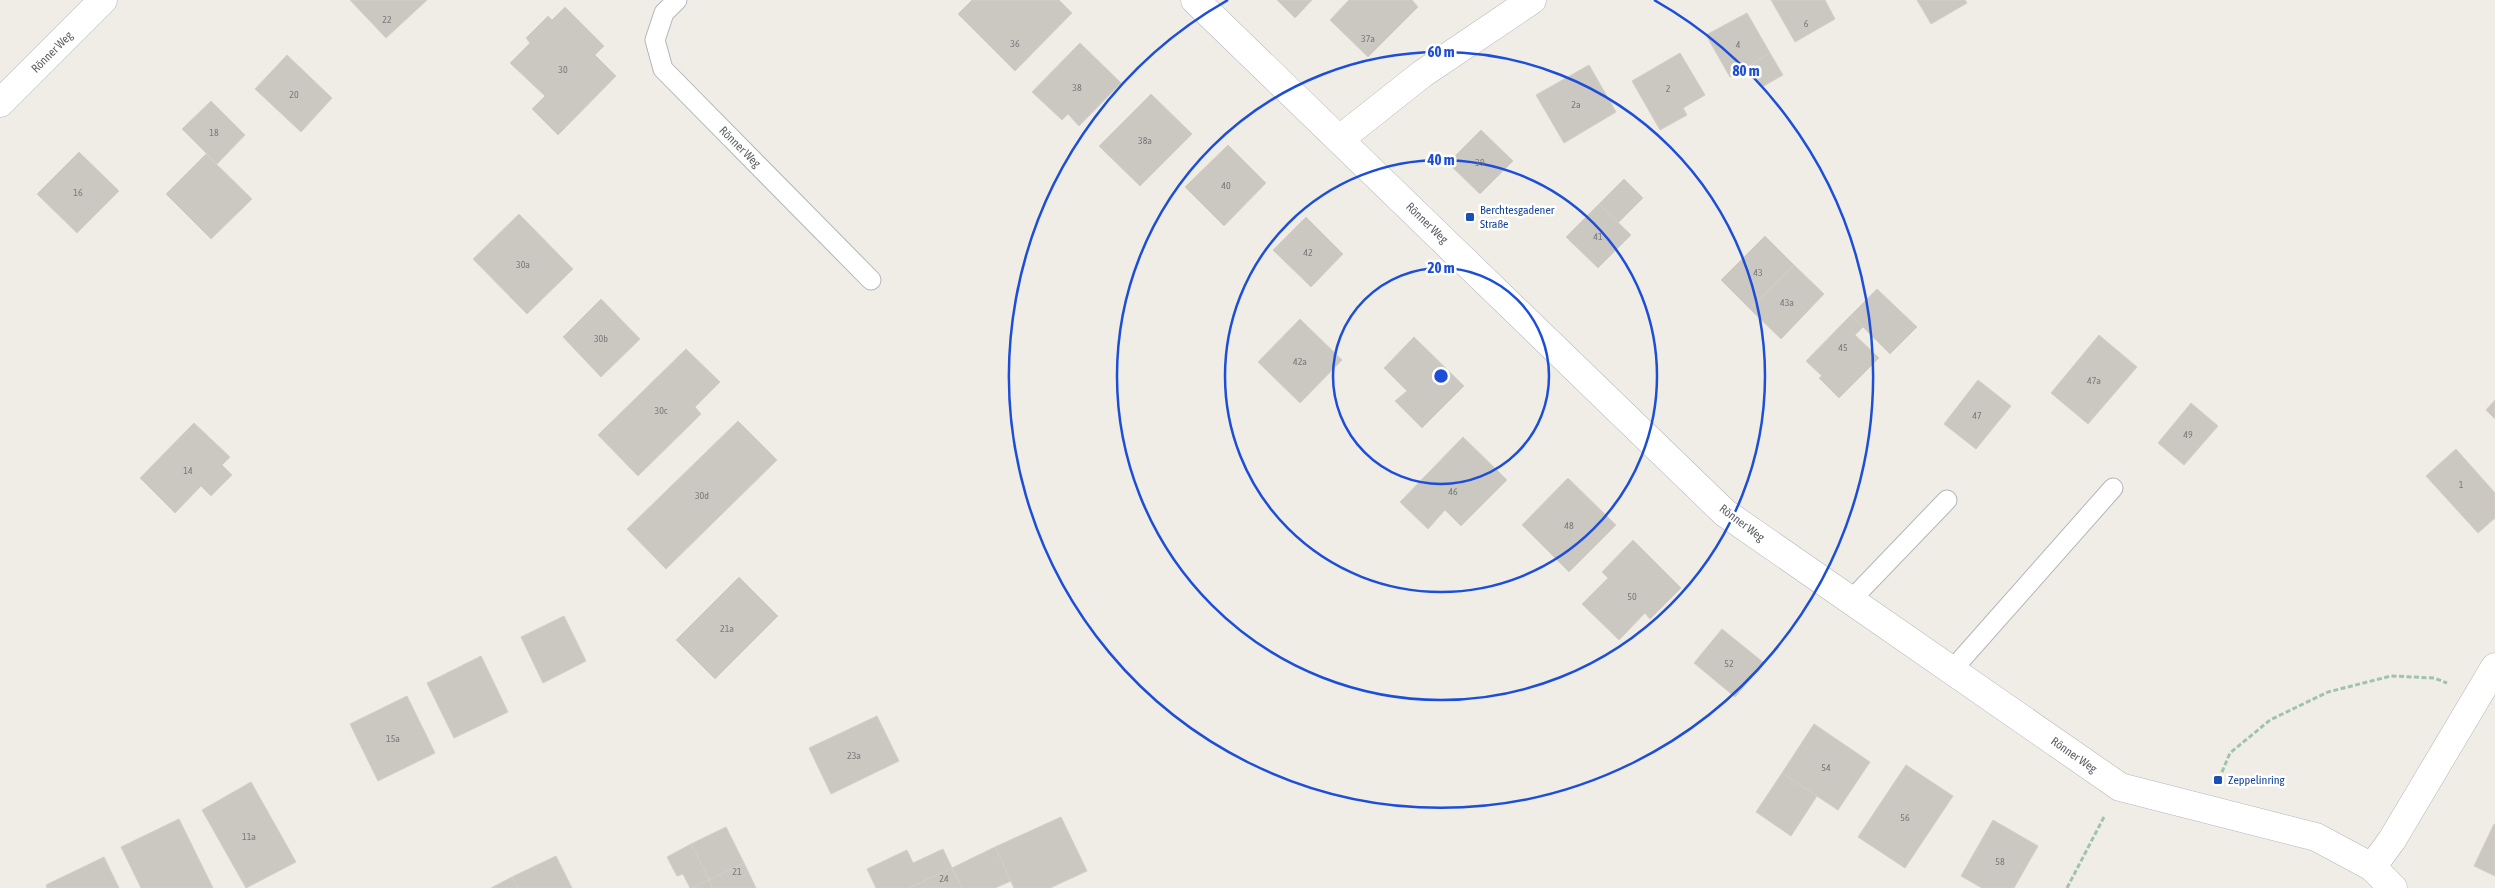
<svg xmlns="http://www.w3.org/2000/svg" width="2495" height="888" viewBox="0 0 2495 888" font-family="'Asap Condensed',sans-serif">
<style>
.building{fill:#cbc8c2;stroke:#d3cfc5}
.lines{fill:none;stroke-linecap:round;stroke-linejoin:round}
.lane-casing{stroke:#b3b6ba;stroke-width:21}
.street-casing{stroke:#b3b6ba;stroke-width:29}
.path{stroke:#9ec5aa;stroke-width:3;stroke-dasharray:5 2.5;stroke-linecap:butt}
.lane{stroke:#fff;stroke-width:19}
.street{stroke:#fff;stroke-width:28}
.ring{fill:none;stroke:#1d4ed8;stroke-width:2.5}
.transit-dot{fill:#1a4fb4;stroke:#fff;stroke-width:2}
.labels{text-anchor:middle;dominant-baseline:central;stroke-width:5;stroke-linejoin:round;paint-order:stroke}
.number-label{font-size:10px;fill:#797b7c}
.street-label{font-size:12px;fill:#5e6165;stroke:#fff}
.transit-label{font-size:12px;fill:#164399;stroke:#fff;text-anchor:start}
.centre{fill:#1d4ed8;stroke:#fff;stroke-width:2.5}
.ring-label{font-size:15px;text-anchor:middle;font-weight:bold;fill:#1d4ed8;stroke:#fff;stroke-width:5;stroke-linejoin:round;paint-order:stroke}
</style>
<rect width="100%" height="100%" fill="#efede6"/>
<g class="building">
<path d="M350,0H427L386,38Z"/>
<path d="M972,0H1059L1072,13L1015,71L958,14Z"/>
<path d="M1277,0H1312L1295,18Z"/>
<path d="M1349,0H1412L1418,7L1368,57L1330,20Z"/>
<path d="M1771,0H1825L1835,19L1795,42Z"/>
<path d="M1917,0H1965L1967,3L1931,24Z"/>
<path d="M565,7L604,46L595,55L616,76L558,135L532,109L545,96L510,63L530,43L526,38L548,16L552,20Z"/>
<path d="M1747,13L1770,53L1730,77L1706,35Z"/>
<path d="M1080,43L1121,83L1079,126L1068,114L1062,120L1032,92Z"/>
<path d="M1680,53L1705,95L1683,108L1687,115L1660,130L1632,81Z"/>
<path d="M1770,53L1783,75L1762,87L1749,66Z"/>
<path d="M287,55L332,98L301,132L255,89Z"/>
<path d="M1589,65L1616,112L1564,143L1536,95Z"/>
<path d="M1151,94L1192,134L1140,186L1099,146Z"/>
<path d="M211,101L245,135L217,164L182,129Z"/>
<path d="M1481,130L1513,161L1480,194L1448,163Z"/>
<path d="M1228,145L1266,183L1224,226L1185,187Z"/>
<path d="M79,152L119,191L77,233L37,194Z"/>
<path d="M206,154L252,199L211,239L166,194Z"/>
<path d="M1624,179L1643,198L1618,223L1599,204Z"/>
<path d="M1599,204L1631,235L1598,268L1566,237Z"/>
<path d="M519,214L573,269L527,314L473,259Z"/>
<path d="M1306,217L1343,254L1311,287L1273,250Z"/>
<path d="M1765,236L1794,265L1750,309L1721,280Z"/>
<path d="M1794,265L1824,294L1781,339L1750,309Z"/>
<path d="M1877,289L1917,327L1890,354L1851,315Z"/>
<path d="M601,299L640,339L601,377L563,337Z"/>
<path d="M1851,315L1863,327L1855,335L1879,358L1839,398L1819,378L1822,376L1806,361Z"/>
<path d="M1300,319L1342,360L1300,403L1258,362Z"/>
<path d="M2099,335L2137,367L2088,424L2051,393Z"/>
<path d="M1414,337L1464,386L1422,428L1395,401L1407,391L1384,368Z"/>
<path d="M686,349L720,382L695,407L701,414L638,476L598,435Z"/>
<path d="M1978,380L2011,406L1976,449L1944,424Z"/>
<path d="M2495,400V419L2486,410Z"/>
<path d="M2191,403L2218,426L2184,465L2158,443Z"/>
<path d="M738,421L777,460L666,569L627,529Z"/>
<path d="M194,423L230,457L222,465L232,475L211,496L201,486L175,513L140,478Z"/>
<path d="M1463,437L1507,480L1461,526L1445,510L1428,529L1400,502Z"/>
<path d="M2456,449L2495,493V518L2478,533L2426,476Z"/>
<path d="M1568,478L1616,525L1569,572L1522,525Z"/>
<path d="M1633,540L1681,588L1650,619L1645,613L1619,640L1582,604L1608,578L1602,572Z"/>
<path d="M739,577L778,616L715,679L676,640Z"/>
<path d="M564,616L586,661L543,683L521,637Z"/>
<path d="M1722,629L1764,663L1735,697L1694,663Z"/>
<path d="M481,656L508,712L454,738L427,683Z"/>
<path d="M407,696L435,753L378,781L350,724Z"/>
<path d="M877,716L899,761L831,794L809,748Z"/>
<path d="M1814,724L1870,762L1838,810L1782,773Z"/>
<path d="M1906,765L1953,796L1905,868L1858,837Z"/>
<path d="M1782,773L1817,796L1791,836L1756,812Z"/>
<path d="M251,782L296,862L246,888L202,810Z"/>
<path d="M1061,817L1087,871L1050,888H1014L995,847Z"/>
<path d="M179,819L213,888H141L121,847Z"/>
<path d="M1993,820L2038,846L2014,888H1982L1961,876Z"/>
<path d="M2494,824H2495V876L2474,866Z"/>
<path d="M726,827L744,863L709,880L691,844Z"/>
<path d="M691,844L709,880L692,888H690L683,874L677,876L667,857Z"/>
<path d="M995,847L1011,881L995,888H962L952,868Z"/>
<path d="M943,849L952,868L909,888H876L867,869L907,850L913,863Z"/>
<path d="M556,856L572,888H518L512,877Z"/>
<path d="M104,857L119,888H47L46,885Z"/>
<path d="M744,863L756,888H712L709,880Z"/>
<path d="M952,868L962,888H909Z"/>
<path d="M512,877L518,888H491Z"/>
<path d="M709,880L712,888H692Z"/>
</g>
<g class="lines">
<defs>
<g id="lane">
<path d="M677,0L664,13L655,40L663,69L871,280"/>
<path d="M1851,600L1947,500"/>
<path d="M1952,670L2113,488"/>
</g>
<g id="street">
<path d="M1195,0L1725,513L2120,787L2316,837L2372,867L2393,888"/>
<path d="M0,103L103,0"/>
<path d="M1340,139L1422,74L1532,0"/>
<path d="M2372,867L2392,840L2495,667"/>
</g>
</defs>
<use href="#lane" class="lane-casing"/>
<use href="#street" class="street-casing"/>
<g class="path">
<path d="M2219,779L2230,753L2270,720L2328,692L2391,676L2434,678L2447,683"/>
<path d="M2067,888L2105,815"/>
</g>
<use href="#lane" class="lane"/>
<use href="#street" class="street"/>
</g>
<g class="ring">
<circle cx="1441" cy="376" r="108"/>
<circle cx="1441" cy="376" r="216"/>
<circle cx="1441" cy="376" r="324"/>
<path d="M1654 0A432 432 0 1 1 1228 0"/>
</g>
<g class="transit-dot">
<rect x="1465" y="212" width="10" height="10" rx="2.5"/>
<rect x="2213" y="775" width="10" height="10" rx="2.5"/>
</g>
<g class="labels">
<g class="number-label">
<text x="387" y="19">22</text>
<text x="1806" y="23">6</text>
<text x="1368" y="38">37a</text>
<text x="1015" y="43">36</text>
<text x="1738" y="44">4</text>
<text x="563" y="69">30</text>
<text x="1077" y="87">38</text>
<text x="1668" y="88">2</text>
<text x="294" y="94">20</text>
<text x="1576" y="104">2a</text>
<text x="214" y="132">18</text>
<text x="1145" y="140">38a</text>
<text x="1480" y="162">39</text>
<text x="1226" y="185">40</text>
<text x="78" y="192">16</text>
<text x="1598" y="236">41</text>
<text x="1308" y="252">42</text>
<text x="523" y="264">30a</text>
<text x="1758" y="272">43</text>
<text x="1787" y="302">43a</text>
<text x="601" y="338">30b</text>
<text x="1843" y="347">45</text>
<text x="1300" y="361">42a</text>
<text x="2094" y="380">47a</text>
<text x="661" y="410">30c</text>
<text x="1977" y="415">47</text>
<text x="2188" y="434">49</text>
<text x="188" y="470">14</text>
<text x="2461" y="484">1</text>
<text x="1453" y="491">46</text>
<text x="702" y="495">30d</text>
<text x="1569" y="525">48</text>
<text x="1632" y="596">50</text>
<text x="727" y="628">21a</text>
<text x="1729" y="663">52</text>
<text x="393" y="738">15a</text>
<text x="854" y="755">23a</text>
<text x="1826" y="767">54</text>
<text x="1905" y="817">56</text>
<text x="249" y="836">11a</text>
<text x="2000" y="861">58</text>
<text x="737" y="871">21</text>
<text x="944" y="878">24</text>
</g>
<g class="street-label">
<text transform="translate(52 52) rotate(-45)">Rönner Weg</text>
<text transform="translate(740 147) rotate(45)">Rönner Weg</text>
<text transform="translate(1427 223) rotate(44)">Rönner Weg</text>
<text transform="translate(1742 523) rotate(37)">Rönner Weg</text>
<text transform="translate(2074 755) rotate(35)">Rönner Weg</text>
</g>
<g class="transit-label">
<text x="1480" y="210">Berchtesgadener<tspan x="1480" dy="14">Straße</tspan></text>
<text x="2228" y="780">Zeppelinring</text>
</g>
</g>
<circle cx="1441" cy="376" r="8" class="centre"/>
<g class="ring-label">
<text x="1441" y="57">60 m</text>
<text x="1746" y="76">80 m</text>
<text x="1441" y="165">40 m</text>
<text x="1441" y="273">20 m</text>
</g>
</svg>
